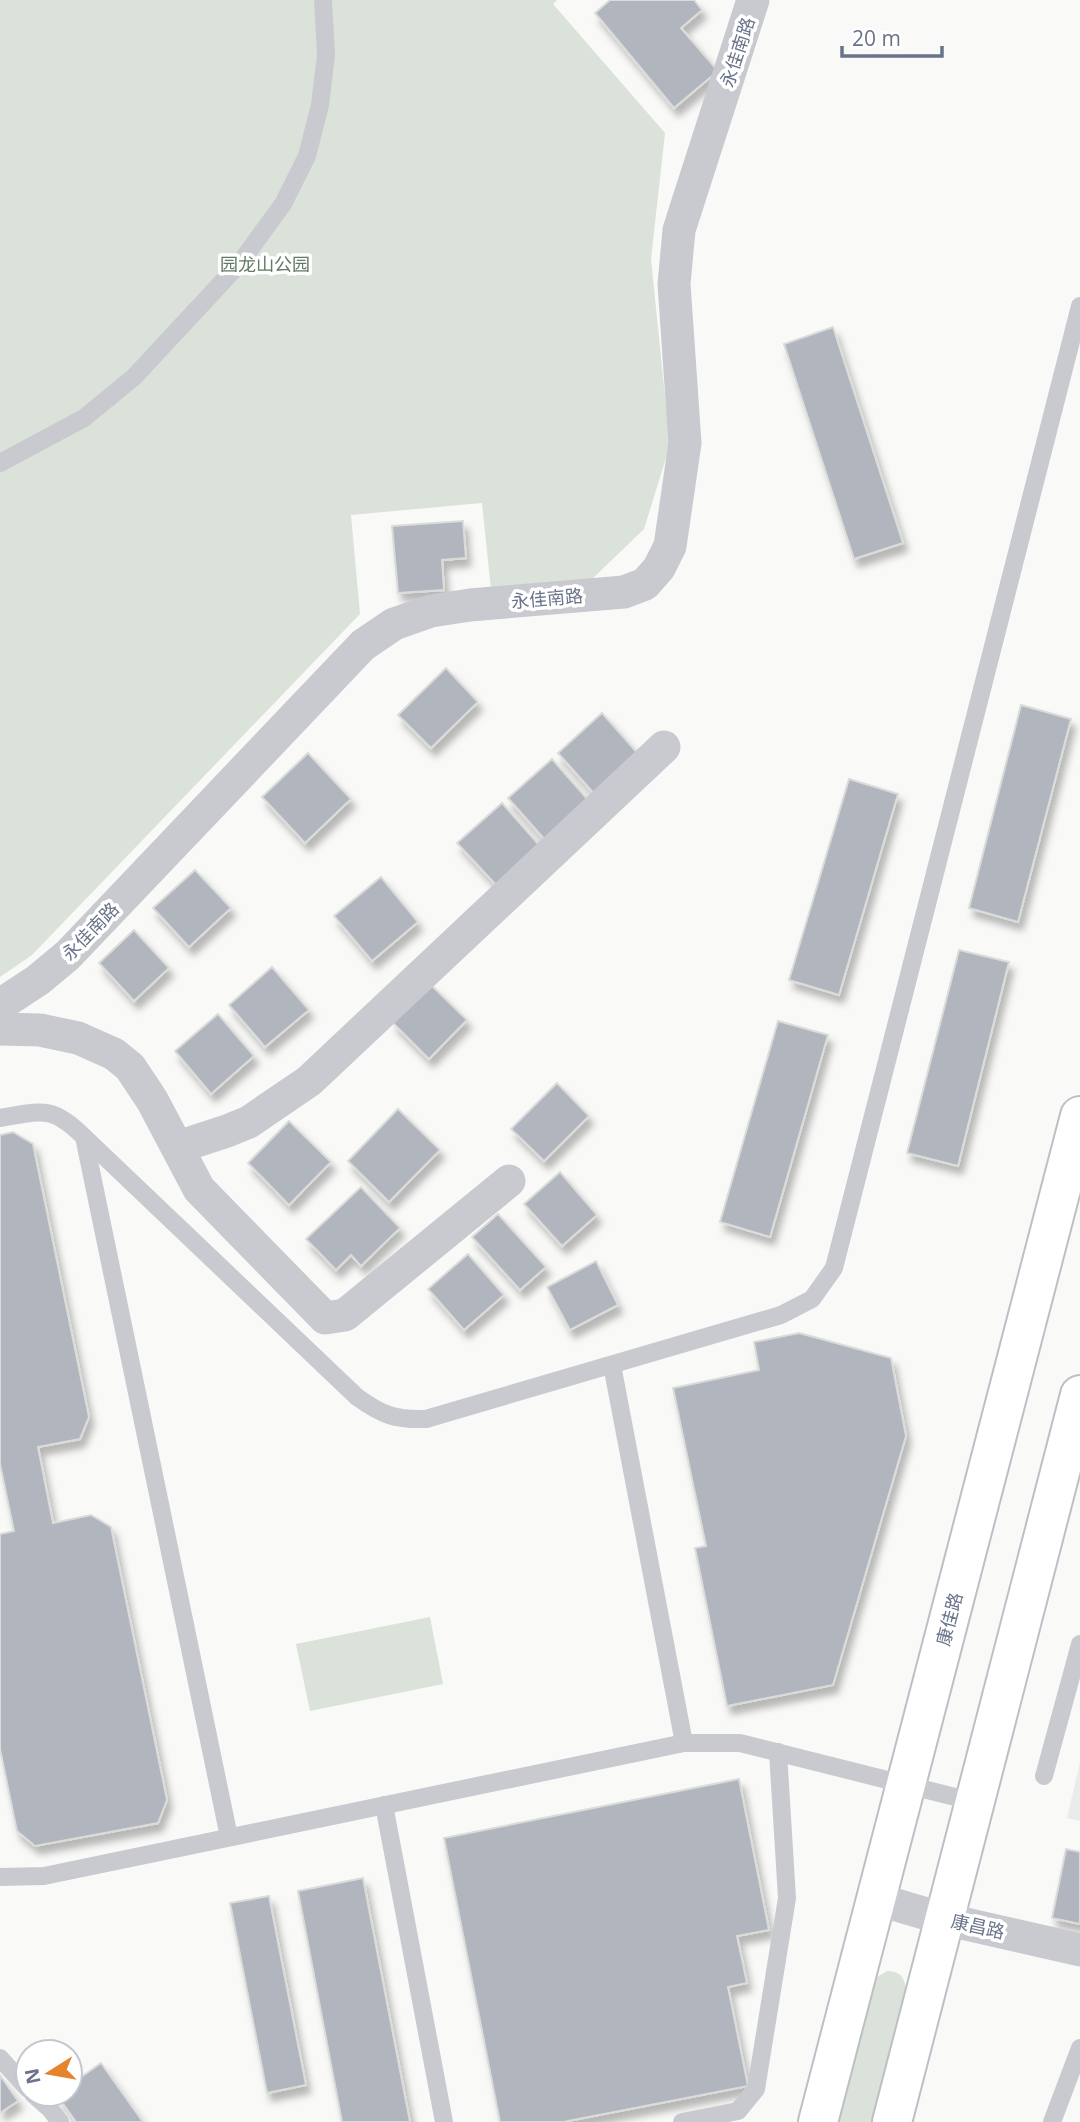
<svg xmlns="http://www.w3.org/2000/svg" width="1080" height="2122" viewBox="0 0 1080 2122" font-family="'Open Sans','Noto Sans SC',sans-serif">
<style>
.built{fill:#eaebeb}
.green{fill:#dae2d9}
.building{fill:#b0b5be;stroke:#dbdcda;stroke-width:2;filter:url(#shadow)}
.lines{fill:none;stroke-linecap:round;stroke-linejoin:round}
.secondary-casing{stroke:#bdbfc5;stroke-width:42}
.lane{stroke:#c8cacf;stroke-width:18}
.street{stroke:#c8cacf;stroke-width:33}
.secondary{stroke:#fff;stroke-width:38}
.labels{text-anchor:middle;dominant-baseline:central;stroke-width:7;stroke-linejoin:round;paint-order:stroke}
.street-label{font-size:18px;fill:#697389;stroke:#fff}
.park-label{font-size:18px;fill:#647a65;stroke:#fff}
</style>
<defs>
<filter id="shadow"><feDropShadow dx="4.5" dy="8" stdDeviation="3.5" flood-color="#0004"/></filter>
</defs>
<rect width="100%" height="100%" fill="#f9faf8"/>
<path class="built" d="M1080,1762V1821L1067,1818Z"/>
<g class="green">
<path d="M0,0H557L553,4L665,133L651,259L670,445L644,529L590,581L491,589L482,503L351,515L360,614L32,955L0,977Z"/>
<path d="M430,1617L443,1684L310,1711L296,1644Z"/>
<path d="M887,1971C902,1971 906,1980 906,1994L873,2122H835L874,1979Z"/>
</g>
<g class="building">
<path d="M610,0H694L702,10L681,28L718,71L674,108L595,13Z"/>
<path d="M833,327L903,543L854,559L784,344Z"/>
<path d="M463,521L466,558L442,560L444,590L398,593L392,526Z"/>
<path d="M446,668L478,702L431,748L398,715Z"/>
<path d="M1021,705L1071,719L1018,922L969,908Z"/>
<path d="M602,713L641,757L597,797L558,753Z"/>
<path d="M308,753L351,799L305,843L262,797Z"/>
<path d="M552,759L590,802L546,841L508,798Z"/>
<path d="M849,779L898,794L839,995L789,980Z"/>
<path d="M502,803L541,847L497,886L457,843Z"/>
<path d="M195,870L231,908L189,947L153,908Z"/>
<path d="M381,877L418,922L372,961L334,916Z"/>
<path d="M134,930L169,968L134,1001L99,963Z"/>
<path d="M959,950L1009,962L958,1166L907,1153Z"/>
<path d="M272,967L309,1010L265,1047L229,1005Z"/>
<path d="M430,984L467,1020L429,1059L392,1022Z"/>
<path d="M218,1014L254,1056L211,1094L175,1051Z"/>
<path d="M778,1021L828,1035L770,1237L720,1222Z"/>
<path d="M557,1083L589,1116L544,1161L511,1129Z"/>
<path d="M398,1109L440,1150L389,1202L348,1161Z"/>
<path d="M289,1121L331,1162L289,1205L248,1163Z"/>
<path d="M13,1132L33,1144L89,1417L80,1439L38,1447L53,1523L91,1515L111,1527L167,1800L158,1823L35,1846L17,1831L0,1749V1534L14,1531L0,1464V1135Z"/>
<path d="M560,1172L597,1215L562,1246L524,1204Z"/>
<path d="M361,1187L400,1228L361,1266L351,1255L336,1270L306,1239Z"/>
<path d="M498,1214L546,1267L520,1290L472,1237Z"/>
<path d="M468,1254L504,1295L464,1330L428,1289Z"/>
<path d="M596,1261L618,1305L570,1330L547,1287Z"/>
<path d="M799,1333L891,1358L906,1436L833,1685L727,1706L695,1548L706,1546L673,1388L759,1370L754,1342Z"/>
<path d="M739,1779L769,1930L737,1936L747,1983L728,1987L748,2086L563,2122H500L444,1838Z"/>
<path d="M1066,1849L1080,1852V1924L1052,1918Z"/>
<path d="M363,1878L410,2122H342L298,1891Z"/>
<path d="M269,1896L306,2085L267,2093L230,1903Z"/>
<path d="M101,2063L143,2122H76L57,2095L70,2094V2085Z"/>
<path d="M0,2075L18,2101L0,2113Z"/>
</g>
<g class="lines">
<defs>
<g id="secondary">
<path d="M818,2122L1080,1116"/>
<path d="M892,2122L1080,1395"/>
</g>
</defs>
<use href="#secondary" class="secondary-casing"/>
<g class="lane">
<path d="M0,463L84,418L134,377L240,263L283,204L307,156L320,105L326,55L323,0"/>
<path d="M0,1118C42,1111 52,1105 84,1137L229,1837"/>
<path d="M84,1137L357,1397C382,1415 395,1420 426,1419L781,1315L812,1299L834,1268L1080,306"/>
<path d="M612,1365L684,1743"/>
<path d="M1044,1776L1080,1644"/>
<path d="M384,1805L444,2122"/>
<path d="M0,1877L44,1876L684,1743H740L975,1802"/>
<path d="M0,2058L28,2089"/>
<path d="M33,2094L50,2109L60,2122"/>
<path d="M682,2122L738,2111L756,2089L787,1898L778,1752"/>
<path d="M1052,2122L1080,2048"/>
</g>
<g class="street">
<path d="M0,1005L38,980L68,955L363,645L394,624L431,611L470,605L624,592L645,584L659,568L670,546L685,443L674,284L679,230L753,0"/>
<path d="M0,1029L40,1030L78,1038L114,1054L130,1067L152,1100L199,1189L325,1318L345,1315L509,1181"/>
<path d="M178,1147L227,1131L249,1122L309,1081L664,747"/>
<path d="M876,1899L944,1919L1080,1950"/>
</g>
<use href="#secondary" class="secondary"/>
</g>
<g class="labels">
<g class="street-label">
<text transform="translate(737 52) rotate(-72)">永佳南路</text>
<text transform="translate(547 598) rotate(-5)">永佳南路</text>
<text transform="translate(90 931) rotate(-46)">永佳南路</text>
<text transform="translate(949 1619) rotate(-75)">康佳路</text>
<text transform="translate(978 1926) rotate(13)">康昌路</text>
</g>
<g class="park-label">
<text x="265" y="264">园龙山公园</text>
</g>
</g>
<g transform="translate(49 2073) rotate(259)"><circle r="33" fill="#ffffff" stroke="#c3c7d0" stroke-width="2"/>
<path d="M0-5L12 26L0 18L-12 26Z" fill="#e5842d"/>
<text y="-10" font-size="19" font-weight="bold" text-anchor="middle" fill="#697389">N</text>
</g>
<path d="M842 46v10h100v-10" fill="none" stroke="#697389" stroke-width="3.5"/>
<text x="852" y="46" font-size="21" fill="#697389" stroke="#ffffff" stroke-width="5" paint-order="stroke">20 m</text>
</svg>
